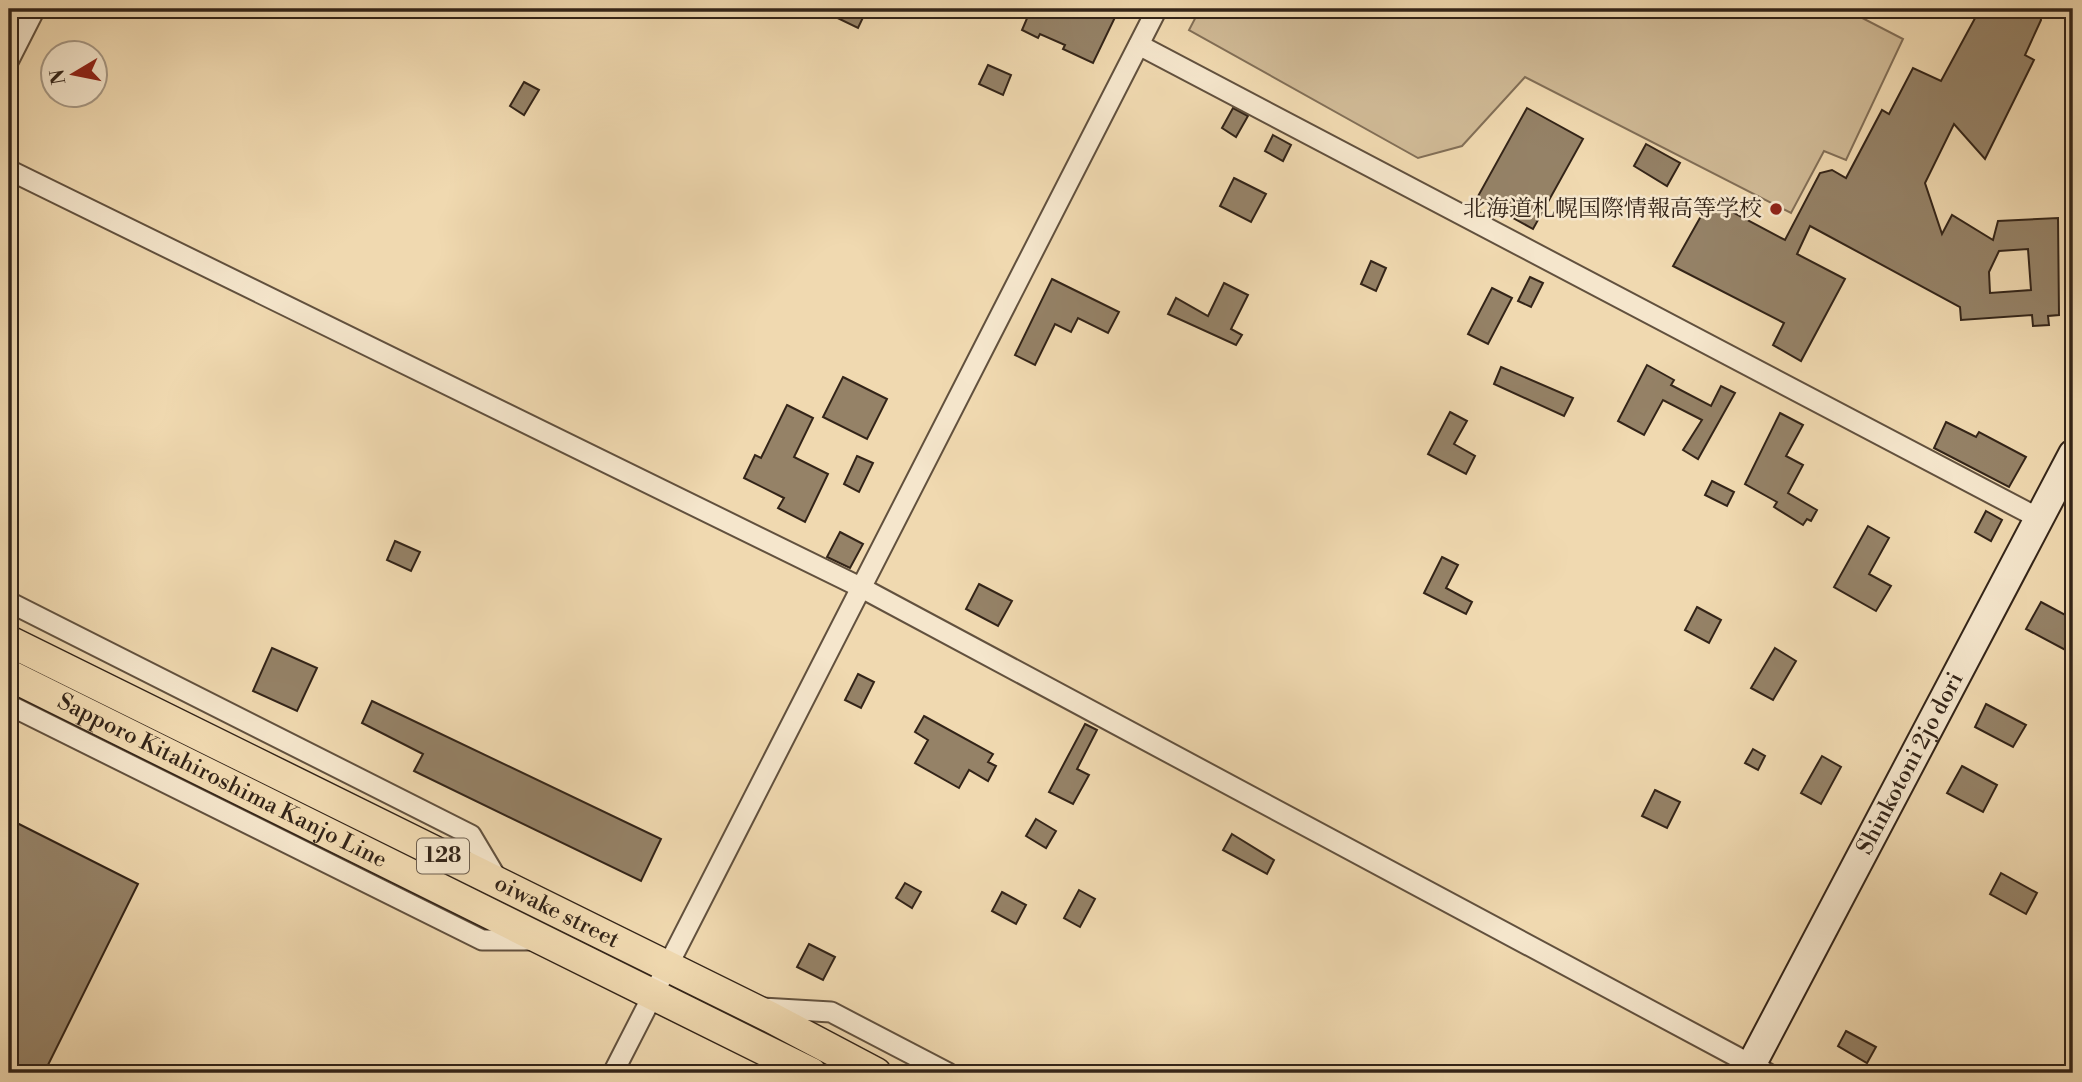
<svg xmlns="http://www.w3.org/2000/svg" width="2082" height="1082" viewBox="0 0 2082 1082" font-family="'Libre Bodoni','Noto Serif JP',serif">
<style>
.green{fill:#d0ba96;stroke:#826f57;stroke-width:2}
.building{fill:#958267;stroke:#332418;stroke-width:2;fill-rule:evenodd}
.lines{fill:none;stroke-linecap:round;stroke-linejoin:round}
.street-casing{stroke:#62513e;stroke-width:23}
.secondary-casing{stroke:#332418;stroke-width:32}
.primary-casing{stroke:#332418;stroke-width:33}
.street{stroke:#f5e6cc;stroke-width:19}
.secondary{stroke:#f5e6cc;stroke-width:28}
.primary{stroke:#f0d9b0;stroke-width:30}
.poi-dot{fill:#8f2418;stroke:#f5e6cc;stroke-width:2.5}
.labels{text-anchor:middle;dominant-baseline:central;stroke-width:5;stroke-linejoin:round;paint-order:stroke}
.shield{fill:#f5e6cc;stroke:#6d5e4e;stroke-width:2}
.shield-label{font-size:21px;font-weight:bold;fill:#332418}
.poi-label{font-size:23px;fill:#332418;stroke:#f5e6cc;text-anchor:end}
.street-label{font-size:23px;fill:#332418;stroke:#f5e6cc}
</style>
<rect width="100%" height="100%" fill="#f0d9b0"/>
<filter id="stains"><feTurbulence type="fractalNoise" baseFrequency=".00286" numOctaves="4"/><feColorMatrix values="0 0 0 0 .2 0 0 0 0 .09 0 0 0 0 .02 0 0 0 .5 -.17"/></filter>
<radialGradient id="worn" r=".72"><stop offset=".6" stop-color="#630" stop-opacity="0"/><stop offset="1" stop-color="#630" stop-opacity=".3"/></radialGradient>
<path class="green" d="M1200,9H1845L1903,39L1846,160L1824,151L1791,213L1525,77L1462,146L1418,158L1189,30Z"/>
<g class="building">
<path d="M819,9H867L858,28Z"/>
<path d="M1031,9H1119L1093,63L1063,49L1065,45L1040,34L1038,38L1022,30Z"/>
<path d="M1980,9H2039L2041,20L2025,55L2034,60L1985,159L1954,124L1925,183L1942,234L1952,215L1993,240L1998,221L2058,218L2059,315L2048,316L2049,325L2033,326L2032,315L1961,320L1960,307L1810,226L1797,254L1845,279L1801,361L1773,345L1784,323L1673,266L1710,200L1785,240L1820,173L1832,170L1846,178L1882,110L1889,114L1913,68L1941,81ZM2028,249L2031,290L1990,293L1989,272L1999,251Z"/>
<path d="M988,65L1011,75L1003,95L979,84Z"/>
<path d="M524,82L539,90L524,115L510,106Z"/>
<path d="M1233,108L1248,116L1236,137L1222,128Z"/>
<path d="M1527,108L1583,139L1533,229L1477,198Z"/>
<path d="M1273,135L1291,145L1283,161L1265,151Z"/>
<path d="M1646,144L1680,163L1667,186L1634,166Z"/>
<path d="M1234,178L1266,194L1251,222L1220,206Z"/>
<path d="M1371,261L1386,268L1376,291L1361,284Z"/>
<path d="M1530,277L1543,283L1531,307L1518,301Z"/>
<path d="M1052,279L1119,312L1108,333L1078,318L1071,332L1055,324L1035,365L1015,355Z"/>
<path d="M1224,283L1248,295L1231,329L1242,335L1236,345L1168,314L1176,298L1208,316Z"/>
<path d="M1492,288L1512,298L1488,344L1468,334Z"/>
<path d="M1647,365L1674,380L1671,385L1711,406L1721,386L1735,393L1698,459L1683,450L1702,420L1663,400L1644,435L1618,421Z"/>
<path d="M1501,367L1573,398L1564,416L1494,384Z"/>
<path d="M843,377L887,399L867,439L823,417Z"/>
<path d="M787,405L813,418L794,457L828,474L805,522L778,508L784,498L744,478L755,455L761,458Z"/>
<path d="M1450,412L1467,421L1454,444L1475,456L1466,474L1428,454Z"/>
<path d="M1780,413L1803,425L1786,456L1803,465L1788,493L1817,510L1811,521L1807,519L1803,525L1774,507L1777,502L1745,484Z"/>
<path d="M1946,422L1976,437L1979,432L2026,457L2009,487L1934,448Z"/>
<path d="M857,456L873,463L859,492L844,484Z"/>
<path d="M1712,481L1734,492L1727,506L1705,495Z"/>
<path d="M1986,511L2002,520L1991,541L1975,532Z"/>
<path d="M1868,526L1889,538L1869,574L1891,586L1876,611L1834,587Z"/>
<path d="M840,532L863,544L850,568L827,557Z"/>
<path d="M395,541L420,552L411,571L387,560Z"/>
<path d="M1442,557L1458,565L1446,588L1472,602L1466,614L1424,593Z"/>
<path d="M979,584L1012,601L998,626L966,609Z"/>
<path d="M2041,602L2073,619V654L2026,629Z"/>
<path d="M1697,607L1721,620L1709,643L1685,630Z"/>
<path d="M272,648L317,668L297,711L253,691Z"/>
<path d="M1775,648L1796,661L1773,700L1751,688Z"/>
<path d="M858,674L874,682L861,708L845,700Z"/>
<path d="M372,701L661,839L641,881L414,771L423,754L362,723Z"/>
<path d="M1986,704L2026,725L2013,747L1975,727Z"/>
<path d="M924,716L993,754L988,762L996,766L988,781L969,770L959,788L915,763L928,740L915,732Z"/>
<path d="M1085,724L1097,730L1077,769L1089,775L1073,804L1049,792Z"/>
<path d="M1753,749L1765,756L1758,770L1745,763Z"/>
<path d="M1822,756L1841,767L1821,804L1801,793Z"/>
<path d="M1962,766L1997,785L1983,812L1947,793Z"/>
<path d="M1655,790L1680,802L1667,828L1642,816Z"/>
<path d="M9,819L138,884L44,1073H18L9,1069Z"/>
<path d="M1036,819L1056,831L1046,848L1026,836Z"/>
<path d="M1232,834L1274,860L1267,874L1223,850Z"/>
<path d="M2001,873L2037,893L2026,914L1990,894Z"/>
<path d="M905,883L921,892L912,908L896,898Z"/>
<path d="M1079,890L1095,899L1080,927L1064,918Z"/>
<path d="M1002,892L1026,905L1016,924L992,911Z"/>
<path d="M809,944L835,957L823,980L797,967Z"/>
<path d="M1846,1031L1876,1047L1867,1063L1838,1046Z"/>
</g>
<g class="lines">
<defs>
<g id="street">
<path d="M1139,45L2040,519"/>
<path d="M9,60L35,9"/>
<path d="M9,170L860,587L1767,1073"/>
<path d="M9,602L471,835L499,882"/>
<path d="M9,705L482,940H534"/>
<path d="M762,1008L831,1012L948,1073"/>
<path d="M613,1073L1157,9"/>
</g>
<g id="secondary">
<path id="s1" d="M1747,1073L2073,454"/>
</g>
<g id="primary">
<path id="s2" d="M9,641L770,1017L876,1073"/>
<path id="s3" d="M9,675L811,1073"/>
</g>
</defs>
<use href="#street" class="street-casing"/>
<use href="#secondary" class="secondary-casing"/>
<use href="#primary" class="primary-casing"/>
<use href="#street" class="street"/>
<use href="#secondary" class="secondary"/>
<use href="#primary" class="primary"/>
</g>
<circle class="poi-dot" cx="1776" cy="209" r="7"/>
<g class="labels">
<rect class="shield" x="417" y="838.5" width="52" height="35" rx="5"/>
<g class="shield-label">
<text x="443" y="856">128</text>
</g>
<g class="poi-label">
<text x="1762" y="209">北海道札幌国際情報高等学校</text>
</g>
<g class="street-label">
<text stroke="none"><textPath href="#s1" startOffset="350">Shinkotoni 2jo dori</textPath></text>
<text stroke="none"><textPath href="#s3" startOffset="238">Sapporo Kitahiroshima Kanjo Line</textPath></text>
<text stroke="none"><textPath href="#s2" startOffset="611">oiwake street</textPath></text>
</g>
</g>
<rect width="2082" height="1082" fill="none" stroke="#f0d9b0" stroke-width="35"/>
<rect x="10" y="10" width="2061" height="1061" fill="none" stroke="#332418" stroke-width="3.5"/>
<rect x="18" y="18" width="2047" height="1047" fill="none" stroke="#332418" stroke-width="2"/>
<g transform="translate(74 74) rotate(260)"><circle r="33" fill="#f5e6cc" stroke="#a79884" stroke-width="2"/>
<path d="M0-5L12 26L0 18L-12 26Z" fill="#8f2418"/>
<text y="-10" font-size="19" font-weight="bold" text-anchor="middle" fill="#332418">N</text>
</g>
<rect width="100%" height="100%" filter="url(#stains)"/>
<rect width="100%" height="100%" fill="url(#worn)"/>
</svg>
